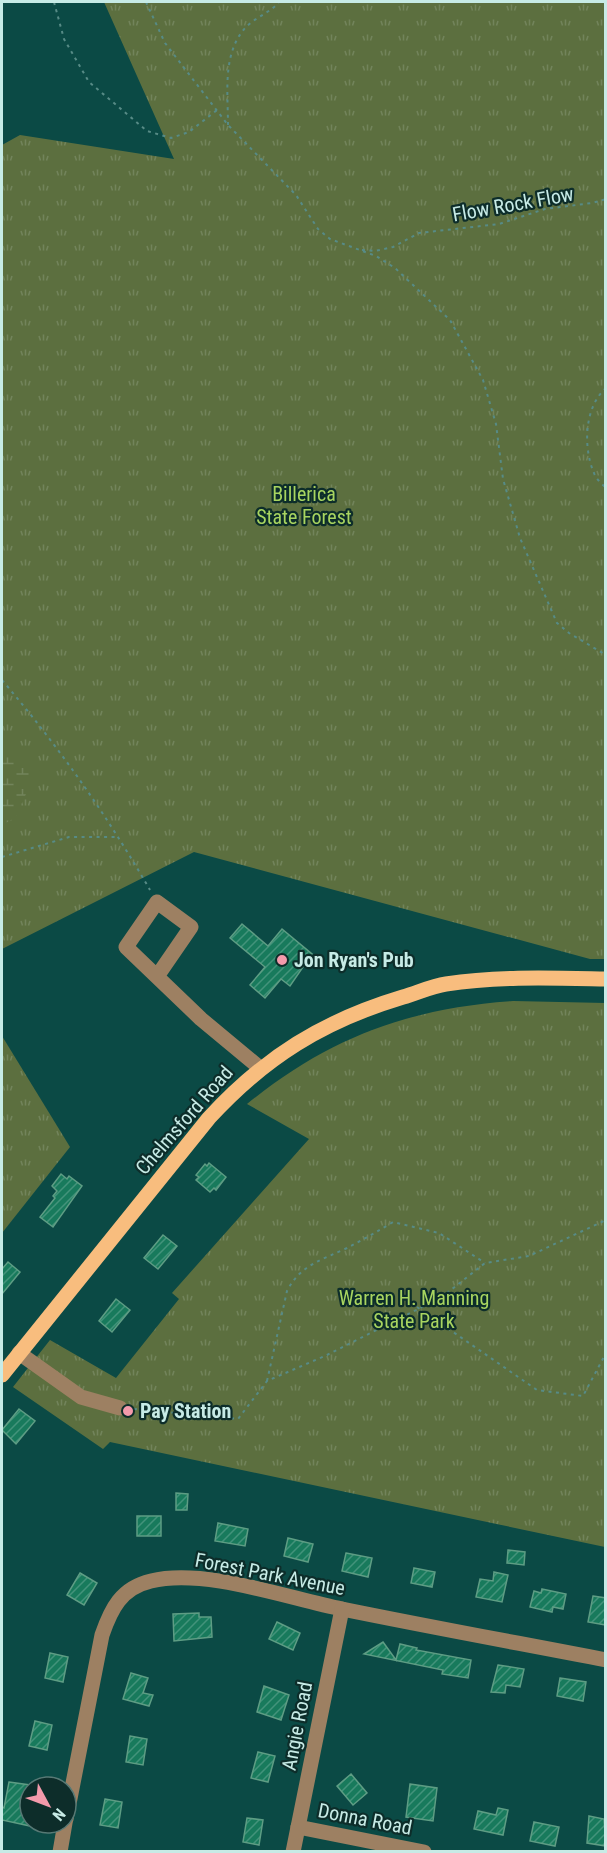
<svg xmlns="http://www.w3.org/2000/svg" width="607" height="1853" viewBox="0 0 607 1853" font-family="'Roboto Condensed',sans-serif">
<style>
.grass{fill:url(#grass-tufts)}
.wetland{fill:url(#wetland-marsh)}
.building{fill:url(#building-hatch);stroke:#5e9d84;stroke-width:1.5}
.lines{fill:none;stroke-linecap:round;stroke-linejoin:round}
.path{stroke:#578b86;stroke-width:2;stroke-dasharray:3 4.5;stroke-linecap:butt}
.minor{stroke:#9d8062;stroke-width:15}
.major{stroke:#f8bd7e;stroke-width:15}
.poi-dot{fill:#f39aab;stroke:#0d2d2a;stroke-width:2}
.labels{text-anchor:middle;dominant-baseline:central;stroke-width:4.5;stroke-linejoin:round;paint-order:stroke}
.street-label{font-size:20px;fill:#c7ebe6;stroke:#0d2d2a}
.park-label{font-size:20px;fill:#a8d560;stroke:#0d2d2a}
.poi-label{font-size:20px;font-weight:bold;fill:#c7ebe6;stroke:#0d2d2a;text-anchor:start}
</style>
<defs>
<pattern id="grass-tufts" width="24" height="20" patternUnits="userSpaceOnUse" patternTransform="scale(1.5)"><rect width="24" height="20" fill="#5c6f3f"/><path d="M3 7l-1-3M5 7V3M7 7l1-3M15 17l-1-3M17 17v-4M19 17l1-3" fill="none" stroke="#72845b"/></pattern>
<pattern id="wetland-marsh" width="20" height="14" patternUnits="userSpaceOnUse" patternTransform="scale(1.5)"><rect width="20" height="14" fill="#5c6f3f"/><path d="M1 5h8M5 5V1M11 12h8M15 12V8" fill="none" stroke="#72845b"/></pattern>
<pattern id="building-hatch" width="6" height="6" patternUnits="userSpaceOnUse" patternTransform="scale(1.5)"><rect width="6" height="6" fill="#187a5c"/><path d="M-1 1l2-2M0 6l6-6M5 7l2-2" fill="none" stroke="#43937b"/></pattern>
</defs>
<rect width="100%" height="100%" fill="#0b4a45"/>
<g class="grass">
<path d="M104,2H605V959H590L194,852L2,949V145L20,135L174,159Z"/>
<path d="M513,1001L605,1003V1547L110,1442L103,1449L13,1387L50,1340L116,1378L179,1299L172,1293L309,1139L247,1104C328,1038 409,1008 513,1001Z"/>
<path d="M2,1036L70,1147L2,1233Z"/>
</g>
<path class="wetland" d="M2,743L36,772L15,818L2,825Z"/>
<g class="building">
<path d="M242,924L268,946L282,929L312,954L290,986L281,979L265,998L250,985L265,967L230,938Z"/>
<path d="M209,1163L226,1177L216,1190L214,1188L210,1192L196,1180L199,1177L196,1175L205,1164L207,1166Z"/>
<path d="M61,1174L67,1179L69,1176L82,1186L53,1227L40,1217L55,1198L53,1196L57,1191L52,1186Z"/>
<path d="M163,1235L177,1246L158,1269L144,1258Z"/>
<path d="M8,1262L20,1272L2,1294V1269Z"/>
<path d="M116,1299L130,1310L112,1332L99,1321Z"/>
<path d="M19,1409L35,1421L16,1444L2,1430Z"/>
<path d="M176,1493L188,1494L187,1510H176Z"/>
<rect x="137" y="1516" width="24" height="20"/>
<path d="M218,1523L248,1529L245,1546L215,1541Z"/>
<path d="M288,1538L313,1544L308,1562L284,1556Z"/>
<path d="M508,1550L525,1552L524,1565L507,1563Z"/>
<path d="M346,1553L372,1558L368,1577L342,1571Z"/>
<path d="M414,1568L435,1572L432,1587L411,1583Z"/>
<path d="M494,1572L508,1575L502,1602L476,1597L480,1579L493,1581Z"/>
<path d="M80,1573L97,1583L84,1605L67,1595Z"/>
<path d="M542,1589L566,1594L563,1609L553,1607L552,1612L530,1607L534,1591L541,1593Z"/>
<path d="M593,1596L606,1598V1625L588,1622Z"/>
<path d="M199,1613V1617H211L212,1637L174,1641L173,1614Z"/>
<path d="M277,1622L300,1633L293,1650L269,1639Z"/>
<path d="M383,1642L396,1660L400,1644L417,1648L416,1650L471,1660L468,1678L442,1674L443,1670L364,1654Z"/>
<path d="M50,1653L68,1657L63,1682L45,1678Z"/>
<path d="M498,1665L524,1669L520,1687L506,1685L505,1693L491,1692Z"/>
<path d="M131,1673L148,1678L143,1693L153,1695L149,1706L123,1699Z"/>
<path d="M560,1678L586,1682L583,1701L557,1696Z"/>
<path d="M264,1686L289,1695L281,1720L257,1712Z"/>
<path d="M35,1721L52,1725L47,1750L29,1746Z"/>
<path d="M130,1736L147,1739L143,1765L126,1762Z"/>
<path d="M258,1752L275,1756L268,1782L251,1778Z"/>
<path d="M351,1774L367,1793L353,1805L337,1786Z"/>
<path d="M9,1782L30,1785V1826L2,1820V1807L4,1808Z"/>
<path d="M410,1784L437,1788L433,1821L406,1817Z"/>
<path d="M105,1799L122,1802L118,1828L100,1825Z"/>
<path d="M498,1808L508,1810L503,1835L474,1829L478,1811L496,1815Z"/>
<path d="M589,1816L604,1819L606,1846L587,1843Z"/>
<path d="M247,1818L263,1820L259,1845L243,1842Z"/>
<path d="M534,1822L559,1827L555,1846L530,1841Z"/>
</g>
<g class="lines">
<g class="path">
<path d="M54,2L64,39L89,82L147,131L171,138L189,132L217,110"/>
<path d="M146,2L165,43L228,125L296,195L318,229L330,239L376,256L395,268L450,320L483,380L496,424L503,479L520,538L557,623L569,633L606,655"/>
<path d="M228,125C228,92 222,53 246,27C256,17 271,12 279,2"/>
<path d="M362,250L375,251L393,247L419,233L499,224L545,209L592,203L606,199"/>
<path d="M606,388C584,407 583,448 594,473C596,479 602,484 606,488"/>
<path d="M2,680C59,747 106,814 150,890"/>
<path d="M2,857L69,837H119"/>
<path d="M417,1307L537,1390L583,1396L606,1353"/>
<path d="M267,1381L287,1291C300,1265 322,1260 347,1248C362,1240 377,1232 393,1222L439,1233L485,1263"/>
<path d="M134,1409L238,1419L267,1381L327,1355L442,1297L485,1263L529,1256L606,1220"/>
</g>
<g class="minor">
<path d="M158,975L191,927L157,902L126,947L201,1019L260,1068"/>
<path d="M19,1353L81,1397L120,1408"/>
<path d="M66,1819L102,1635C111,1609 121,1588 151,1581C205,1568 287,1598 342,1609C430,1627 518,1643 606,1660"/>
<path d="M298,1827L424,1852"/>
<path d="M60,1852L65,1823"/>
<path d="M293,1852L342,1609"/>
</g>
<path class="major" d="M2,1375L209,1118C265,1057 323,1021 403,997C417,993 432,986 446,984C499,976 552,978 606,979"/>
</g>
<g class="poi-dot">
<circle cx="282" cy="960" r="6"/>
<circle cx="128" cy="1411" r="6"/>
</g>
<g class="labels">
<g class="street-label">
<text transform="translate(513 204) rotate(-10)">Flow Rock Flow</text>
<text transform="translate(184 1120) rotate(-49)">Chelmsford Road</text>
<text transform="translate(270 1574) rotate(11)">Forest Park Avenue</text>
<text transform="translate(297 1726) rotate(-79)">Angie Road</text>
<text transform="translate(365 1819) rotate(11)">Donna Road</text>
</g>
<g class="park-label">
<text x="304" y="494">Billerica<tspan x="304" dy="23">State Forest</tspan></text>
<text x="414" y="1298">Warren H. Manning<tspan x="414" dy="23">State Park</tspan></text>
</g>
<g class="poi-label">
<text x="294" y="960">Jon Ryan's Pub</text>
<text x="140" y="1411">Pay Station</text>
</g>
</g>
<rect width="607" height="1853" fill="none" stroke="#c7ebe6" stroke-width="6"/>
<g transform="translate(48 1805) rotate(131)"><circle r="28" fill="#0d2d2a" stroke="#577975" stroke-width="1.5"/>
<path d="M0-4.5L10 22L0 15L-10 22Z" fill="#f39aab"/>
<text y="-9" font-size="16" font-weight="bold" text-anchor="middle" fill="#c7ebe6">N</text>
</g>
</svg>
